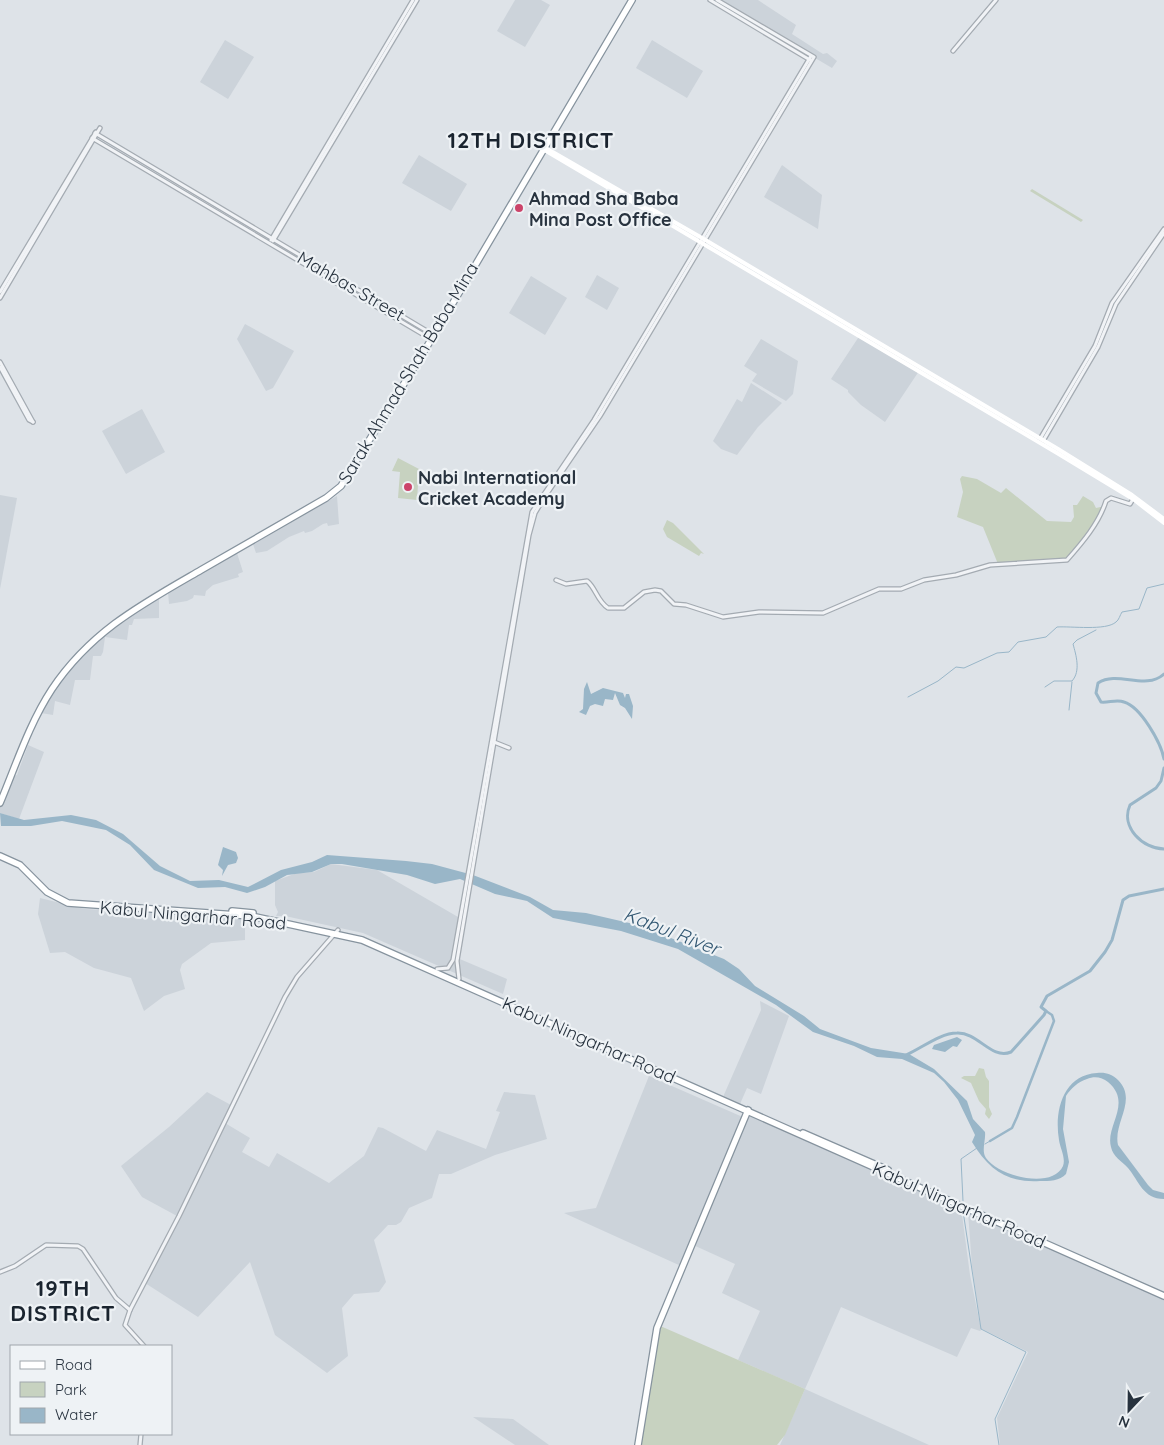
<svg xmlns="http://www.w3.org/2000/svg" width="1164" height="1445" viewBox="0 0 1164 1445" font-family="Quicksand,sans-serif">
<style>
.built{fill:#ccd3da}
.green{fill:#c7d2c0}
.water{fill:#99b6c8}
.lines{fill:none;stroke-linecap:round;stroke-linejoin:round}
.stream{stroke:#99b6c8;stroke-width:1}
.canal{stroke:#99b6c8;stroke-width:2.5}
.river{stroke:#99b6c8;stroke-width:3}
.tertiary-casing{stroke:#a4abb2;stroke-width:5.5}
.trunk-casing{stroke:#86939e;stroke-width:8}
.tertiary{stroke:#f1f3f6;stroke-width:3}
.secondary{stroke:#fff;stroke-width:4}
.trunk{stroke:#fff;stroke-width:5.5}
.poi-dot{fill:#cc446a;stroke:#eef2f5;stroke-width:2}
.labels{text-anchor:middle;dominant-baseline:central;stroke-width:4.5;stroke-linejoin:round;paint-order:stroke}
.poi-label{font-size:18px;font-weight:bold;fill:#28333f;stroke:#eef2f5;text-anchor:start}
.street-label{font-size:18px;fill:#28333f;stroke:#eef2f5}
.water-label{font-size:19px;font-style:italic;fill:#325772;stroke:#eef2f5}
.district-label{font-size:22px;font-weight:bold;letter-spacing:1px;fill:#1a242f;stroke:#eef2f5}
</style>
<rect width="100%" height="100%" fill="#dee3e8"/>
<g class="built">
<path d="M515,0H541L550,5L525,47L497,31Z"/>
<path d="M717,0H758L796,25L792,34L823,54L827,53L837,61L832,68Z"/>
<path d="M225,40L254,57L228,99L200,82Z"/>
<path d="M652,40L703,71L687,98L636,68Z"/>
<path d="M419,155L467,184L451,211L402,183Z"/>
<path d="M782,165L822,195L818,229L764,197Z"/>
<path d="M597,275L619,288L607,310L585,297Z"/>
<path d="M531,276L567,298L545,335L509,313Z"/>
<path d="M245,324L294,351L273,388L266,391L237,339Z"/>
<path d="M860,335L919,371L885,422L861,405L848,392V390L831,379Z"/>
<path d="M761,339L798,361L793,394L786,401L752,381L757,374L744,366Z"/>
<path d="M751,383L782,403L758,427L737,455L721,449L713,441L737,399L742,402Z"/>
<path d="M142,409L165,452L126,474L102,431Z"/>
<path d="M0,495L17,498L0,589Z"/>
<path d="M337,496L339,524L328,526L327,523L323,524L312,531L305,533L304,531L289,537L267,551L256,553L253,544Z"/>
<path d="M237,553L243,572L238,574L239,577L213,585L206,591L205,596L194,595L193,598L187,601L169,604L168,592Z"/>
<path d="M159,598V618L134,619L132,625H129L127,640L105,637L103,652L101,656H93L90,680H75L70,705L55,701L53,715L41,713L62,680L86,651L108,631Z"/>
<path d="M28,745L44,752L19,819L0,813V803L12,777L17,775Z"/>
<path d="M331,864L377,870L458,917L464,927L455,957L507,979L503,994L363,933L285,916H276L278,912L275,905V881L297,873L314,872Z"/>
<path d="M40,898L85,909L245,918V940L211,943L182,964L180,970L185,989L164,996L144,1011L131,978L94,968L65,952L50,953L38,914Z"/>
<path d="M760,1001L789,1016L761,1094L747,1088L740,1104L723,1097L761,1010Z"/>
<path d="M649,1076L745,1118L747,1112L961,1207L970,1275L981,1329L972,1266L968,1212L1164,1298V1445H1000L997,1418L1028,1352L982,1329L980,1331L971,1328L957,1357L841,1307L805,1389L929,1445H780L805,1389L738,1360L760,1311L722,1293L735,1264L691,1244L681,1266L564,1213L596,1208Z"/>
<path d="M207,1092L231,1105L177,1216L142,1197L121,1166L169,1127Z"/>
<path d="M504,1092L535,1095L547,1139L495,1155L451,1174H439L432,1198L409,1208L401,1222L396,1225H388L374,1240L386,1282L379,1292L354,1294L342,1308L348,1356L327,1373L275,1335L250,1262L198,1317L145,1283L225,1123L250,1138L242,1152L269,1167L277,1153L329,1183L364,1156L378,1127L383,1128L426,1151L437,1130L486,1149L500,1112L496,1111Z"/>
<path d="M473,1417L513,1419L549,1445H515Z"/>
</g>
<g class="green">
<path d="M1032,189L1083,220L1081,222L1030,191Z"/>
<path d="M398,458L419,469L417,500L398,498L400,472L392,471Z"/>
<path d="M962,476L977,479L1001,493L1006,488L1047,521L1071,522L1074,517L1073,505H1077L1083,496L1093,502L1096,508L1105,506L1099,518L1067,560L998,564L983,527L957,517L963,492L960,479Z"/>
<path d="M667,520L673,523L704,554L701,553L699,556L667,537L663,529Z"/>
<path d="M979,1068L984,1069L986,1077L989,1081V1107L992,1114L989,1119L985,1114L986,1109L979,1101L971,1083L961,1078L964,1076H975Z"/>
<path d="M658,1325L805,1389L785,1435L777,1445H638Z"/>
</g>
<g class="water">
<path d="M587,682L591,694L603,688L623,693L625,698L626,694H629L633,706L632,719L625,708L620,705L615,693L613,700L605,699L603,706L595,704L590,706L586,715L579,712L583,709L584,689Z"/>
<path d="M0,813L24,820L71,815L96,820L123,834L160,866L190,881L219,880L248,887L281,870L312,862L327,855L406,861L432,864L473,875L530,897L553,910L586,913L638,925L724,959L739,969L755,986L804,1016L820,1029L871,1048L909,1054L934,1069L967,1101L973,1119L985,1132C986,1140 981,1151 986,1158C998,1176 1052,1190 1063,1166C1066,1158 1060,1148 1059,1140C1054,1111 1063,1075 1097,1073C1105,1072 1112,1074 1118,1080C1138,1100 1113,1123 1118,1145L1148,1185L1153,1190L1164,1193V1199C1143,1199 1139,1181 1128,1168C1122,1161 1113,1157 1111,1147C1105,1126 1133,1103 1108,1082C1102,1077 1094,1076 1087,1079C1078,1082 1071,1088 1066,1096L1063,1129L1069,1162L1066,1174C1060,1181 1049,1181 1040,1181C1007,1183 989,1170 972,1142L975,1135L958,1100L944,1082L934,1073L902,1059L877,1057L854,1046L813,1032L776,1005L678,949L621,931L553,918L527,901L495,894L460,879L435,884L407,875L342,864H331L312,872L287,875L265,887L247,893L225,887L198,888L154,870L130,845L106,830L62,821L31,826H1Z"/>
<path d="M223,847L236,852L238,858L236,863L228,865L222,876L223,870L218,865Z"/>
<path d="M957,1037L962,1040L957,1047L953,1046L945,1052L932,1049L934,1045Z"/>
</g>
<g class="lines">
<g class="stream">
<path d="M1045,687L1054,681H1072C1081,671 1076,655 1073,644L1077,640L1096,630"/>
<path d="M908,697L938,681L956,667L964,668L997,653L1009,652L1018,642L1046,637L1057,627C1071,626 1106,631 1116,622C1119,620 1120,615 1122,612L1139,609L1147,588L1164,584"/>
<path d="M1069,710L1072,682"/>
<path d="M985,1144L990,1141"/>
<path d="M963,1201L961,1159L977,1148"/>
<path d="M963,1211L981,1329L1026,1352L995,1419L999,1445"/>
</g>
<path class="canal" d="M990,1141L1012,1128L1017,1117L1054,1021L1052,1015L1046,1011"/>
<g class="river">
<path d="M1164,674C1145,691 1118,670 1098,683L1096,693L1101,702C1108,703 1117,699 1124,702C1141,707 1161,743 1164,759"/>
<path d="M1164,768L1161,781L1156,788L1130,805C1120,827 1143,849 1164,849"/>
<path d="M906,1055C922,1048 940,1033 957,1033C978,1032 991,1060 1011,1052L1044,1015L1046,1011L1041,1007L1047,996L1090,971L1105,952L1112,940L1123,900L1129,896L1164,889"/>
</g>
<defs>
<g id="tertiary">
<path d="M710,0L810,60"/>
<path d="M953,51L996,0"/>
<path d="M95,133L432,334"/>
<path d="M92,138L429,338"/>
<path d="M271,240L413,0"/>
<path d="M273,241L417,0"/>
<path d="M0,292L96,132"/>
<path d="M0,298L100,128"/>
<path d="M0,362L33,422"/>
<path d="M0,367L29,420L33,422"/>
<path d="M1040,439L1095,346L1112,303L1164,229"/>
<path d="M1043,441L1098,347L1116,304L1164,233"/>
<path d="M556,580L566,584L587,581C596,588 597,601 608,608H624L644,592L655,590L661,591L674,604L686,605L723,617L759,612L823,613L879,589H901L924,580L956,575L990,565L1067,560C1083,542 1099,523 1106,501L1111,498L1130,504L1133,499"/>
<path d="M494,742L509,748"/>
<path d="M437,969L448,968L453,960L532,512L594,420L811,56"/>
<path d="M459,979L457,961L529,535L535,513L544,498L600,416L814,57L717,0"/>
<path d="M0,1272L15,1266L46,1245L78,1246L83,1249L116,1298L130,1310"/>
<path d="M144,1346L125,1325L130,1310L179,1216L285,997L297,977L338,930"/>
<path d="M140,1445L141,1434"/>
</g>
<g id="trunk">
<path d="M0,803C16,765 29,724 52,689C91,631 142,604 201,570C243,546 285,522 326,498L341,486L434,335L632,0"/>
<path d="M0,856L20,865L47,892L68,903L251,916L362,940L1164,1296"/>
<path d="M232,911L253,913"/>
<path d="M803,1133L888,1170"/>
<path d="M638,1445L657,1328L748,1110"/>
</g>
</defs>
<use href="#tertiary" class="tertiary-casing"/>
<use href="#trunk" class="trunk-casing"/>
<use href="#tertiary" class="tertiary"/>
<g class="secondary">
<path d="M544,147L702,238L1058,449L1132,495L1164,519"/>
<path d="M541,148L1057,453L1133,499L1164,523"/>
</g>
<use href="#trunk" class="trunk"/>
</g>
<g class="poi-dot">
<circle cx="519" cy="208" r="5"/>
<circle cx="408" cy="487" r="5"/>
</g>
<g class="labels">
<g class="poi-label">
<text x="529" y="198">Ahmad Sha Baba<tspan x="529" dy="21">Mina Post Office</tspan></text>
<text x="418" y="477">Nabi International<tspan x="418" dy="21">Cricket Academy</tspan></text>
</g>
<g class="street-label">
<text transform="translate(351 286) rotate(30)">Mahbas Street</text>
<text transform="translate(408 373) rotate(-59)">Sarak Ahmad Shah Baba Mina</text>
<text transform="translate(193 915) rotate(5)">Kabul Ningarhar Road</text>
<text transform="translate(589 1040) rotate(24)">Kabul Ningarhar Road</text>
<text transform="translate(959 1205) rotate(24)">Kabul Ningarhar Road</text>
</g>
<g class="water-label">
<text transform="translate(672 931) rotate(21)">Kabul River</text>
</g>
<g class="district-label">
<text x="531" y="140">12TH DISTRICT</text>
<text x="63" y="1288">19TH<tspan x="63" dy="25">DISTRICT</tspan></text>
</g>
</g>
<rect x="10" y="1345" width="162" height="90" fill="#eef2f5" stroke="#9fa6ac"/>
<rect x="20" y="1361" width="25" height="8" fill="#ffffff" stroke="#9fa6ac"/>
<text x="55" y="1370" font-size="15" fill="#28333f">Road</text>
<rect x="20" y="1382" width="25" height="15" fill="#c7d2c0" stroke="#9fa6ac"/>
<text x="55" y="1395" font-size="15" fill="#28333f">Park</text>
<rect x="20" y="1408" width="25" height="15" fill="#99b6c8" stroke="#9fa6ac"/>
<text x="55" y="1420" font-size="15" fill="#28333f">Water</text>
<g transform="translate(1129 1410) rotate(202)" stroke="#eef2f5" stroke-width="4" paint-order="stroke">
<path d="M0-4L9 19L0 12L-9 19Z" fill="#28333f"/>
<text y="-8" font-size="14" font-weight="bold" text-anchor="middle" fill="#28333f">N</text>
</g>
</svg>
